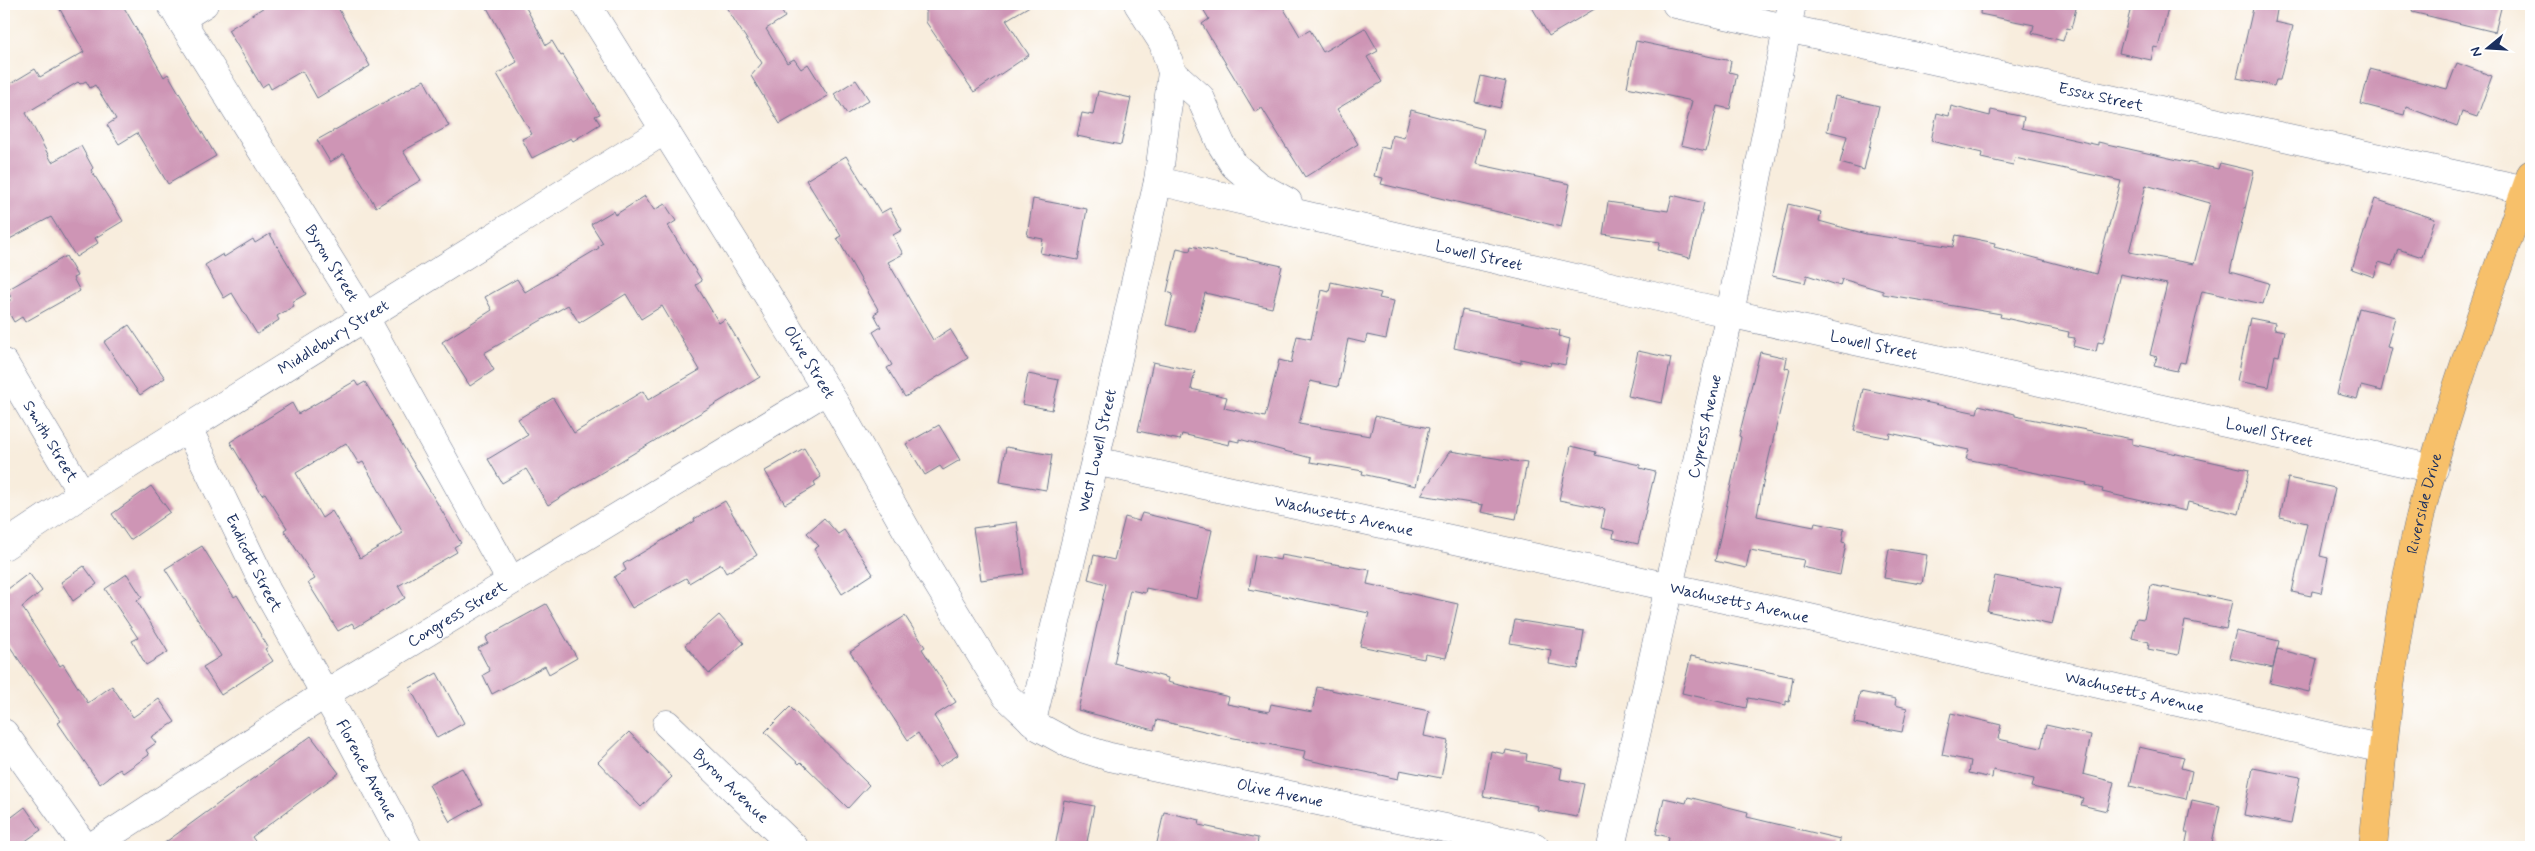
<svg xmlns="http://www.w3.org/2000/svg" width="2535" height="851" viewBox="0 0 2535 851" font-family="Mynerve,sans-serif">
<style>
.building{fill:#ce95b5;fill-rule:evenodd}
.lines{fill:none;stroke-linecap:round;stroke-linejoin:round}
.minor-casing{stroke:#68728a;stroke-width:29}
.major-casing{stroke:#68728a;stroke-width:29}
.minor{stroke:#fff;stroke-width:28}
.major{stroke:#f7c06b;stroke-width:28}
.labels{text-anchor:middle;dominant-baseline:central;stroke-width:4;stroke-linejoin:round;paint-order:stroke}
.street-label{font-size:16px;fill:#1b2f5e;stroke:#fff}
</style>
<rect width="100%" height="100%" fill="#fff"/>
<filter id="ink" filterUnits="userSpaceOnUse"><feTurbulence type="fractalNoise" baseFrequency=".02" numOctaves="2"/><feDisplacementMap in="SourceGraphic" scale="10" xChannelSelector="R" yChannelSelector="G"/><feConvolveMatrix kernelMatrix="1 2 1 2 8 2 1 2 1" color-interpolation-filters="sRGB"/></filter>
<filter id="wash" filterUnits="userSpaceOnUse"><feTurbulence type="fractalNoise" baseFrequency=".0096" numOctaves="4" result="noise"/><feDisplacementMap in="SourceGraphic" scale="20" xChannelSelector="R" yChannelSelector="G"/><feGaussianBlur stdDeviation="1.12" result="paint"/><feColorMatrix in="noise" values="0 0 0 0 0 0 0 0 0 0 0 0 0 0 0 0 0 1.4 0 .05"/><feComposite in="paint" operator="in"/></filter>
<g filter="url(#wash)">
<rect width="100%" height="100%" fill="#f8eddd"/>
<g id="blocks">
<g class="building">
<path d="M57,4H122L164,77L168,74L216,156L168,184L137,133L119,144L107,125L116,119L95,85L90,88L86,81L80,84L78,82L26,113L52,162L81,146L93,168L91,170L123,221L95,238L98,243L76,257L51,217L4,242V73L10,84L35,69L40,77L84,52Z"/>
<path d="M269,4H336L370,66L317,98L302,71L271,89L268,83L262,87L228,30Z"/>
<path d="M485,4H524L546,45L552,41L561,56L563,55L600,114L595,116L600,124L573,141L571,138L532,158L522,139L532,134L497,74L517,62Z"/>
<path d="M724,4H777L785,17L766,29L787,63L794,59L801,69L808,64L828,96L780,124L751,76L762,63Z"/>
<path d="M953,4H1033L1006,20L1029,55L974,92L926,22V11L934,6H949Z"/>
<path d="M1200,4H1281L1300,36L1310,30L1323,52L1365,28L1378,51L1367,57L1382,82L1337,109L1358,144L1305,177L1262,108L1255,112L1202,24L1209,19Z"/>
<path d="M1530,4H1603L1549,36Z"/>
<path d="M1981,4H2077L2071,29L2067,28L2063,41L2032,33L2034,25L1980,14Z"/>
<path d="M2132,4H2169L2158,48L2154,47L2151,60L2119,53Z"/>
<path d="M2254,4H2278L2275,22L2293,26L2280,80H2276L2274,86L2237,78Z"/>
<path d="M2413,4H2502L2495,32L2412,12Z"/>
<path d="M1636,41L1731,61L1729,72L1737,74L1730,109L1717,106L1706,151L1681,145L1692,101L1627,87Z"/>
<path d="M2457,63L2492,76L2477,117L2462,112L2457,126L2406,107L2404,115L2361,104L2370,69L2447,89Z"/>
<path d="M1481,76L1506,82L1500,108L1475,102Z"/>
<path d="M424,80L449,126L403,151L421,180L376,207L344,154L330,162L317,140Z"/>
<path d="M856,80L869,100L847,114L834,94Z"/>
<path d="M1098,91L1131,98L1121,145L1077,136L1082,113L1093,115Z"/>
<path d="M1835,96L1879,106L1864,170L1840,163L1847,136L1827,131Z"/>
<path d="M1951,106L1990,116L1991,110L2024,117L2022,128L2098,145V142L2218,169L2220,163L2254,171L2230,272L2269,283L2263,304L2202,291L2185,363L2180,362L2177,371L2154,366L2157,357L2150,355L2167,284L2120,274L2103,343L2098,342L2096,352L2073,346L2075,338L2068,337L2069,332L2000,317L2001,314L1883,294V291L1842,279L1840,286L1807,275L1805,283L1772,276L1788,204L1821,212L1819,221L1866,234L1953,247L1956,235L1995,243L1994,247L2096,274L2121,181L2015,158L2013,165L1981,158L1982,153L1931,141L1937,113L1949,116ZM2146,185L2210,203L2194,264L2129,252Z"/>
<path d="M1411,110L1484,129L1476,164L1570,184L1561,227L1381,184L1383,178L1374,176L1381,147L1389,149L1392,135L1404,138Z"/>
<path d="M846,156L881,213L890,208L902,230L893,235L903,254L888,262L933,340L950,329L968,358L905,397L887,368L892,365L873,332L881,327L874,314L879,311L837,238L841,236L806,180Z"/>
<path d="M1672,195L1704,203L1690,258L1658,250L1660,242L1603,234L1608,202L1668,211Z"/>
<path d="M645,196L654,210L665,204L676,221L668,226L702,281L696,285L719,323L725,319L760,377L548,505L526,469L502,483L488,459L528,435L518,419L553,398L574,433L643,391L648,400L700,370L662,306L641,319L626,294L579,323L568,305L484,353L494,370L470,386L442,342L492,310L485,297L517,279L525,292L599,248L598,246L603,243L591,224L613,211L615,215Z"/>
<path d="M1033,199L1087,209L1078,260L1040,253L1043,239L1027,236Z"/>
<path d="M2375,199L2435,219L2422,257L2398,249L2392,266L2379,262L2374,277L2352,269Z"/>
<path d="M270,234L306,294L292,302L294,306L277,316L279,320L257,334L232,293L224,298L205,265L223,254L224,257L253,239L255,243Z"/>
<path d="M1191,246L1282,266L1272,308L1205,293L1195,332L1166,325L1173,294L1167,292L1177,248L1190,251Z"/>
<path d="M66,256L77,276L73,278L80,291L25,322L22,317L14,322L4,304L12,299L7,290Z"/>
<path d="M1331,282L1381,293L1379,298L1394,301L1386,339L1367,335L1365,343L1348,339L1338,387L1310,381L1299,424L1370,436L1375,416L1429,428L1416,486L1362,474L1363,471L1310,462L1311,458L1239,439V442L1230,440L1229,445L1182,434L1180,440L1138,431L1153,362L1195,371L1191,389L1227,397L1224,408L1265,417L1279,360L1291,363L1297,336L1311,339L1322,290L1329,292Z"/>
<path d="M2359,308L2395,317L2387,347L2392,348L2381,391L2361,386L2357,399L2337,394Z"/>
<path d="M1462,310L1560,330L1559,336L1570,339L1565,365L1551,362L1550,366L1521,359V363L1454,348Z"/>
<path d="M2250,318L2275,323L2274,329L2284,331L2279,356L2275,355L2269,387L2237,381Z"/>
<path d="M129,325L165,378L140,395L104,342Z"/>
<path d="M1638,351L1671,358L1662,403L1628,396Z"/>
<path d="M1760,352L1787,358L1785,368L1790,369L1764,478L1757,516L1814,527L1815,523L1844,529L1842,542L1846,543L1840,575L1802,567L1804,560L1750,550L1746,568L1715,561L1741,437L1739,436Z"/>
<path d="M1028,374L1059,380L1052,410L1022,404Z"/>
<path d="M355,381L358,386L365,382L461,543L454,547L457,552L398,586L405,598L355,628L352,623L338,631L308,583L315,579L284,530L287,528L265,493L262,495L230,442L292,403L298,414ZM346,443L359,464L363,462L403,533L360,558L332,511L322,518L296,473Z"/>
<path d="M1863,389L1977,413L1979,405L2015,414V416L2132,439V444L2249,470L2239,514L2188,502L2186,511L2102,492L2103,489L2086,485L2087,483L1966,459L1969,450L1890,433L1889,438L1854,431Z"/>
<path d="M939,425L960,460L943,470L940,466L925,475L906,444Z"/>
<path d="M1571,446L1596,452L1595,455L1640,465V468L1655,472L1638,544L1613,538L1614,531L1601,528L1605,509L1559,500Z"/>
<path d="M1006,447L1052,455L1046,490L1000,482Z"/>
<path d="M804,448L821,477L814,482L816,486L785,504L765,471Z"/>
<path d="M1450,451L1527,463L1516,519L1481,512L1483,505L1421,495Z"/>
<path d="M2288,478L2335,488L2320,556L2328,558L2321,593L2312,591L2311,596L2292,592L2307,523L2280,517Z"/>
<path d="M151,486L170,512L130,540L112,514Z"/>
<path d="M725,501L757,555L726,573L721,564L689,583L686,578L632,608L614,577L626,570L623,564L695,521L694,519Z"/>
<path d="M1142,513L1212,530L1197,599L1146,588L1145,593L1130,590L1114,663L1168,678L1167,682L1229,697L1227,704L1269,712L1271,704L1312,712L1317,687L1429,711L1424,736L1448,741L1441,778L1400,770L1398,779L1380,775L1303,759L1305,751L1234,738L1157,720L1154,730L1078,710L1106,584L1088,579L1094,555L1114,560L1125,517L1139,521Z"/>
<path d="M824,518L838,534L844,530L873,574L842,594L814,549L819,546L807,533Z"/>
<path d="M1017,522L1024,574L981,580L973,528Z"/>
<path d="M202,546L234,597L237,595L252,620L268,647L265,649L273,661L221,695L203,667L221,656L165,569Z"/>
<path d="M1889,549L1927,555L1922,584L1884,578Z"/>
<path d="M1255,555L1280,560L1281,555L1370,570L1367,584L1458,604L1446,658L1425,654L1424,659L1360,646L1369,613L1249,589Z"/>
<path d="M84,566L97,584L73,601L61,582Z"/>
<path d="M29,573L42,591L22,607L60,666L63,664L88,703L112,686L133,717L159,699L175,722L151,737L156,743L146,750L149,755L123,773L120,769L100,784L58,723L61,721L4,638V582L8,589Z"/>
<path d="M127,574L142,597L137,601L168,652L146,665L132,641L138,638L105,589Z"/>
<path d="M1995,576L2060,589L2052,625L1987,611Z"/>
<path d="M2151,585L2232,601L2226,629L2185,621L2178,655L2148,649L2149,642L2132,638L2137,618L2144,619Z"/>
<path d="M546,604L577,658L549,674L545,666L492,694L483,675L490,671L478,648L488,643L486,637Z"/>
<path d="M719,615L744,643L709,674L685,645Z"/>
<path d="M905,616L925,647L922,649L956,702L934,716L958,755L939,767L918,733L908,740L850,652Z"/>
<path d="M1515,620L1584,631L1578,669L1549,664L1551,650L1510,643Z"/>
<path d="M2236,631L2279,641L2273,668L2229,658Z"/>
<path d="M2277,649L2317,659L2309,692L2270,683Z"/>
<path d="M1691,656L1793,677L1789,702L1786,701V705L1748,698L1746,708L1682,693Z"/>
<path d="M437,673L464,723L437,738L410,688Z"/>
<path d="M1860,692L1896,699L1895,705L1907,708L1902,732L1854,723Z"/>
<path d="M790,707L869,785L848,808L801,762L799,764L765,732Z"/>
<path d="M1951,713L2001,725L1998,739L2041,748L2046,725L2091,735L2083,774L2114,782L2107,811L2081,805L2083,798L2032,787L2034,779L1993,770L1992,778L1969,773L1971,761L1942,755Z"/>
<path d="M629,732L672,777L641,807L598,762Z"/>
<path d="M311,736L339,773L252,837L259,847H159Z"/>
<path d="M2139,747L2184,757L2181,768L2192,771L2186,799L2130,786Z"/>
<path d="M1506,750L1527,754L1526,761L1562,768L1560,779L1584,784L1577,817L1537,810L1538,806L1483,796L1491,751L1505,754Z"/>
<path d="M462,768L482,804L450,822L429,785Z"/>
<path d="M2253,768L2300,777L2291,824L2244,815Z"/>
<path d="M1688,797L1748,812L1747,817L1840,839L1839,847H1712L1689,842L1688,847H1667L1669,837L1656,834L1664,798L1686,803Z"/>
<path d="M1064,800L1094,806L1086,847H1055Z"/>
<path d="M2192,800L2220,806L2211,847H2185L2188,832H2185Z"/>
<path d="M25,807L41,830L17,847H4V823Z"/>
<path d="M1164,812L1200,820L1199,825L1258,838L1257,847H1156Z"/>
</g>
</g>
</g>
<g filter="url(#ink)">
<use href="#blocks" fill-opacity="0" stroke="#68728a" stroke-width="1"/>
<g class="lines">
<defs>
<g id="minor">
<path id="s1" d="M171,4L359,307L511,581"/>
<path id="s2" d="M586,4L836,405L928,568L1006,696L1039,727L1072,745L1110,757L1535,847"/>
<path id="s3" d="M1138,4L1163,43L1172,72L1158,181L1692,305L2434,469"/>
<path id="s4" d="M1676,4L2526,190"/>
<path d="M180,19L204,4"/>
<path d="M1172,72L1200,97L1221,144L1234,165L1257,185L1288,202"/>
<path id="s5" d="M4,363L82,494"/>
<path id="s6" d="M188,428L268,593L345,729L408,847"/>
<path id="s7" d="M1095,461L1792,614L2383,749"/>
<path id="s8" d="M4,546L82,494L665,130"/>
<path id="s9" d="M1032,721L1095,461L1158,181"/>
<path id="s10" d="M667,724L794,847"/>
<path d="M4,733L85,847"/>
<path id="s11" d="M91,847L325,694L827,390"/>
<path id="s12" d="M1611,847L1730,313L1792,4"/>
</g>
<g id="major">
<path id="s13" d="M2373,847C2383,748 2392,646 2413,548C2440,421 2488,297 2531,174"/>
</g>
</defs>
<use href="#minor" class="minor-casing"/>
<use href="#major" class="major-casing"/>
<use href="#minor" class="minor"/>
<use href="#major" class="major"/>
</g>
</g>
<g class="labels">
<g class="street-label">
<text stroke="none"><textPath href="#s4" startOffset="435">Essex Street</textPath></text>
<text stroke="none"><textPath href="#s3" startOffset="516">Lowell Street</textPath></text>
<text stroke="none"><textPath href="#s1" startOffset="305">Byron Street</textPath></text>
<text stroke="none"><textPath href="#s8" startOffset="390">Middlebury Street</textPath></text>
<text stroke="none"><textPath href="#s3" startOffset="921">Lowell Street</textPath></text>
<text stroke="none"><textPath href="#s2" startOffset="422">Olive Street</textPath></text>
<text stroke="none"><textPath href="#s12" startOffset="431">Cypress Avenue</textPath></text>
<text stroke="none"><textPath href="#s3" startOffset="1326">Lowell Street</textPath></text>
<text stroke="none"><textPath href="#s5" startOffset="91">Smith Street</textPath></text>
<text stroke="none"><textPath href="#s9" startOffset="278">West Lowell Street</textPath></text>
<text stroke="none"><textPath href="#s13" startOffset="348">Riverside Drive</textPath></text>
<text stroke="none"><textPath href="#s7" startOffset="255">Wachusetts Avenue</textPath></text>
<text stroke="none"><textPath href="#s6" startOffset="150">Endicott Street</textPath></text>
<text stroke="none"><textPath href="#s7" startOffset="660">Wachusetts Avenue</textPath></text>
<text stroke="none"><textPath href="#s11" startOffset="434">Congress Street</textPath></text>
<text stroke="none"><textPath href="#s7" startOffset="1065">Wachusetts Avenue</textPath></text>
<text stroke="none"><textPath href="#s6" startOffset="386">Florence Avenue</textPath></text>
<text stroke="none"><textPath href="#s10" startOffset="89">Byron Avenue</textPath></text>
<text stroke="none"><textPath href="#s2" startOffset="1106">Olive Avenue</textPath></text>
</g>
</g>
<rect width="2535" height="851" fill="none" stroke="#fff" stroke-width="20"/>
<g transform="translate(2488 48) rotate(252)" stroke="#ffffff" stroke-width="4" paint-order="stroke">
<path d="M0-4L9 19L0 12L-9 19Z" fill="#1b2f5e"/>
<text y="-8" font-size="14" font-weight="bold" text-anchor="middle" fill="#1b2f5e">N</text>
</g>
</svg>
